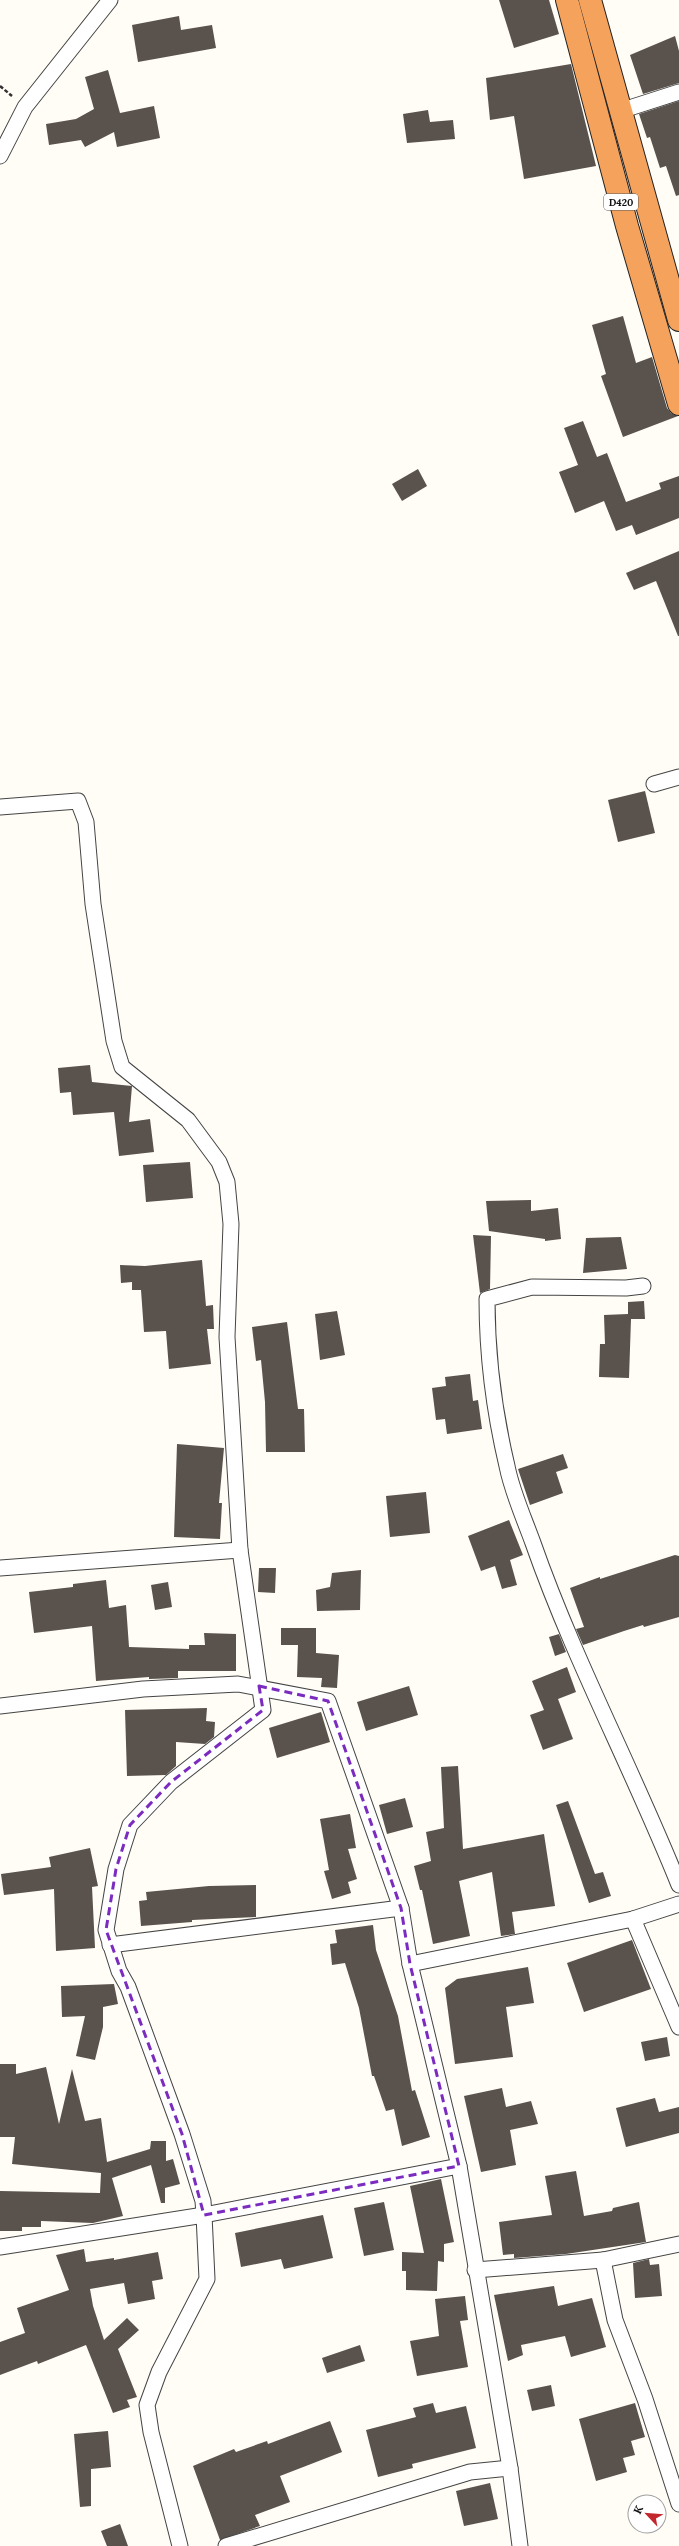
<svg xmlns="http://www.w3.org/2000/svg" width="679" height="2546" viewBox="0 0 679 2546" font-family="Lora,serif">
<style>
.building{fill:#5a524d}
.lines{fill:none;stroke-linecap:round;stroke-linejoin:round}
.street-casing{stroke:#444;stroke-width:17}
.highway-casing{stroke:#222;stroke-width:24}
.path{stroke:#333;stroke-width:2.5;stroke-dasharray:4 2;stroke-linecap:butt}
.street{stroke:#fff;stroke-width:15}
.highway{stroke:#f5a25d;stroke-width:22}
.marked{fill:none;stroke:#7b2cbf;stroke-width:3;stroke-dasharray:8 5;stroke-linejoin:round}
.labels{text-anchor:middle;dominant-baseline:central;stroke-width:4;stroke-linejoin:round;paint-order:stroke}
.shield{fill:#fff;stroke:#585858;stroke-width:1}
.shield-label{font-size:10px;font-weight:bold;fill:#111}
</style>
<rect width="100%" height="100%" fill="#fffdf5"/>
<g class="building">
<path d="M499,0H549L559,34L514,48Z"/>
<path d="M179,16L181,30L212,25L216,48L138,62L132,25Z"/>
<path d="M675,36L679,51V83L643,94L630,55Z"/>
<path d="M571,64L596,166L524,179L514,116L490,120L486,78Z"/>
<path d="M108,70L120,113L154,106L160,138L117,147L114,132L85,147L81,140L49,145L46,124L76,119L94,109L85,77Z"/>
<path d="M679,101V195L676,196L666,166L660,168L650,137L647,138L639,114Z"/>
<path d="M428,110L430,122L453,120L455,139L407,143L403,114Z"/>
<path d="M623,316L636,363L652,357L667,408L671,413L678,416L623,437L601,376L606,374L592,325Z"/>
<path d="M583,421L597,457L607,453L626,502L661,489L659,483L679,476V518L636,535L632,525L616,531L604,501L575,513L559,472L578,465L564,428Z"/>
<path d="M418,469L427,486L402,501L392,484Z"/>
<path d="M679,551V636H678L656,581L634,590L626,573Z"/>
<path d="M645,791L655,833L618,842L608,800Z"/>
<path d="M90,1065L92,1082L132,1086L129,1122L150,1119L154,1152L119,1156L114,1112L73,1115L71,1092L60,1093L58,1068Z"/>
<path d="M190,1162L193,1198L146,1202L143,1165Z"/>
<path d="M531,1200V1211L558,1208L561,1239L545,1241V1239L489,1231L486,1201Z"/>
<path d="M473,1235L491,1236L490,1289L480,1293Z"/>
<path d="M621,1237L627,1269L583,1273L586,1238Z"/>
<path d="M202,1260L206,1306L213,1305L214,1329H207L211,1364L169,1369L166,1331L144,1332L141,1290H132V1282L121,1283L120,1265L145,1266Z"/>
<path d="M644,1301L645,1319H631L629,1378L599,1377L600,1344H605L604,1315L628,1314V1302Z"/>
<path d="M337,1311L345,1355L320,1360L315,1314Z"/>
<path d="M287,1322L298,1409H304L305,1452H266L265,1402L261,1360L256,1361L252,1327Z"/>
<path d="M470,1374L473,1401L478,1400L482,1429L447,1434L445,1419L436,1420L432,1388L446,1386L445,1377Z"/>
<path d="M177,1444L224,1448L219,1503H222L220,1539L174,1537Z"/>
<path d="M563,1454L568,1468L556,1472L563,1493L530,1505L518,1469Z"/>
<path d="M426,1492L430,1533L390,1537L386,1496Z"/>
<path d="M509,1520L523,1555L510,1560L517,1585L502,1589L495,1566L481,1571L468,1536Z"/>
<path d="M675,1555L679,1556V1617L644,1627L643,1625L624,1631L583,1645L576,1629L584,1627L570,1588L600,1577V1579Z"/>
<path d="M259,1568H276L275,1593L258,1592Z"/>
<path d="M361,1570L360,1610L317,1611L316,1590L330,1587L332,1573Z"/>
<path d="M106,1580L109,1608L126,1605L129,1647L189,1649V1645H205L204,1633L236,1634V1671H178V1678L149,1679V1677L96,1681L92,1626L34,1633L29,1592L73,1587V1584Z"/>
<path d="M168,1582L172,1607L155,1610L151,1585Z"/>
<path d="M281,1628H316V1653L339,1655L337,1688L321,1687L322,1678L297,1677L298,1645H281Z"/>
<path d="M559,1634L566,1652L555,1656L549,1637Z"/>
<path d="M567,1667L576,1692L558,1699L573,1739L543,1750L530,1715L544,1710L532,1681Z"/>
<path d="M409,1686L418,1715L366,1731L357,1702Z"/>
<path d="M207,1708L206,1721L215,1722L214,1737L205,1744L176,1742V1766L166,1775L127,1776L125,1710Z"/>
<path d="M321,1712L330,1742L277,1758L269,1728Z"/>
<path d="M458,1766L463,1849L544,1834L555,1906L512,1912L515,1934L501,1936L492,1872L459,1881L470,1936L433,1944L422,1890H420L414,1866L431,1861L426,1832L444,1828L441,1767Z"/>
<path d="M405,1798L413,1827L387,1834L379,1805Z"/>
<path d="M568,1801L595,1874L603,1872L611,1896L589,1903L556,1805Z"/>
<path d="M350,1814L356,1848L348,1849L357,1879L348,1882L351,1893L332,1899L324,1871L329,1870L320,1819Z"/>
<path d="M90,1848L98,1886L92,1887L95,1948L56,1951L54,1889L4,1895L1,1874L51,1867L49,1857Z"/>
<path d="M256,1885V1917L192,1920V1922L141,1926L139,1901L147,1900L146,1892L209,1886Z"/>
<path d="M373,1925L376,1950L398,2016L412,2091L415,2090L430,2137L402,2146L394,2109L386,2111L374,2076H372L359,2008L345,1963L332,1965L330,1944L337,1943L335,1930Z"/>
<path d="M632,1940L651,1989L584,2012L567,1963Z"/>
<path d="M528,1967L534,2003L506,2007L513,2057L455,2064L445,1988L457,1979Z"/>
<path d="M114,1984L118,2004L103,2007V2027L95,2060L76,2056L85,2016L62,2017L61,1986Z"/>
<path d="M667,2037L670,2056L645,2061L641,2042Z"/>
<path d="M0,2064H16V2074L46,2067L59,2124L72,2069L85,2121L101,2118L107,2162L150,2149L151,2141H166V2161L173,2159L180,2184L165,2188V2203H161L151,2165L112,2178L123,2216L93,2223L41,2221V2227H22V2231H0V2191L100,2193L101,2173L12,2164L15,2137H0Z"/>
<path d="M502,2088L506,2107L531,2101L538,2124L510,2130L516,2165L481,2172L464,2096Z"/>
<path d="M655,2098L659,2112L679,2107V2133L626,2147L616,2108Z"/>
<path d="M576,2171L584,2216L612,2211L613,2208L639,2202L646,2242L566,2254L514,2258V2254L503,2255L499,2222L552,2215L545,2176Z"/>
<path d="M441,2179L454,2242L444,2244V2262L438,2261L437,2291L406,2290V2271H402V2252L424,2253L410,2186Z"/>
<path d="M384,2202L394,2250L364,2256L354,2208Z"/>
<path d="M323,2215L333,2258L284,2269L281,2259L241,2267L235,2233Z"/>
<path d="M84,2249L86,2262L114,2258V2260L158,2252L163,2279L152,2281L155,2299L128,2304L124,2283L90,2289L93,2306L104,2340L127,2318L139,2330L118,2349L137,2397L127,2400L130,2407L113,2413L86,2345L38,2364L37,2361L0,2375V2342L25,2333L17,2308L69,2290L56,2255Z"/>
<path d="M649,2259L650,2265L659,2264L662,2296L635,2298L633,2263Z"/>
<path d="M554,2286L558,2306L592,2298L606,2347L571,2357L565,2336L521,2345L523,2355L508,2361L494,2295Z"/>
<path d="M465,2296L468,2320L460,2321L468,2367L417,2376L410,2341L439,2336L435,2299Z"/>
<path d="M360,2345L365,2361L327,2373L322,2358Z"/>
<path d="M551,2385L555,2406L532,2411L527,2390Z"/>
<path d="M433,2403L436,2413L466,2406L476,2448L412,2464L413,2468L378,2477L366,2430L416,2417L413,2408Z"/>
<path d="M635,2403L645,2437L631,2441L635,2455L623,2458L627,2472L596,2481L579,2419Z"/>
<path d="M330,2421L342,2452L280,2476L290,2502L255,2515L260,2526L220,2540L193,2466L234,2449L236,2452L267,2441L268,2444Z"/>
<path d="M108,2431L111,2467L91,2469V2506L80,2507L74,2434Z"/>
<path d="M490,2483L498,2519L464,2526L456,2491Z"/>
<path d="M120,2524L128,2546H107L101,2531Z"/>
</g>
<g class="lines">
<defs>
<g id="street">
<path d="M620,111L679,92"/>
<path d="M0,156L25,107L110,0"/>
<path d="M654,784L679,777"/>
<path d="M0,807L78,801L86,822L93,904L114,1041L122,1067L188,1120L219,1162L227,1182L231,1224L227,1337L240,1550L263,1710L171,1782L130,1825L116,1869L106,1930L119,1971L128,1987L182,2134L203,2201L204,2215L207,2279L159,2372L147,2405L151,2432L180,2546"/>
<path d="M643,1286L626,1288L532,1287L487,1299C487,1356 494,1411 507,1466C512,1492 524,1518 533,1543C574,1660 633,1770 679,1885"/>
<path d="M0,1568L240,1550"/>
<path d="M0,1706L143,1689L238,1684L328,1701L401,1908L410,1964L459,2166L510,2468L520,2546"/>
<path d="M633,1919L679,2027"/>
<path d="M110,1945L401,1908"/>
<path d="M410,1964L633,1919L679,1904"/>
<path d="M0,2247L204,2215L459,2166"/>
<path d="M603,2260L615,2320L645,2399L679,2504"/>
<path d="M475,2270L603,2260L679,2244"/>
<path d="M226,2546L470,2472L510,2468"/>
</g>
<g id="highway">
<path d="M567,0L627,226L679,404"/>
<path d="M590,0L679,320"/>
</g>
</defs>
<use href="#street" class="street-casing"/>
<use href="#highway" class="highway-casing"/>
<path class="path" d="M0,86L12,96"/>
<use href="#street" class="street"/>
<use href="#highway" class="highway"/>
</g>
<path class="marked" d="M259,1686L328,1701L401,1908L410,1964L459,2166L204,2215L182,2134L106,1930L116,1869L130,1825L171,1782L263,1710Z"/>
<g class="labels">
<rect class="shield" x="604" y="194" width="34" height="16" rx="3"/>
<g class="shield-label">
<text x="621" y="202">D420</text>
</g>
</g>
<g transform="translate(647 2514) rotate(296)"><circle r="19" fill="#ffffff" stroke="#a0a0a0"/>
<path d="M0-3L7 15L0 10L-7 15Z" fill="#c4262e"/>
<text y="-6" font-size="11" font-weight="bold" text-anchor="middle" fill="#111111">K</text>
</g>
</svg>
